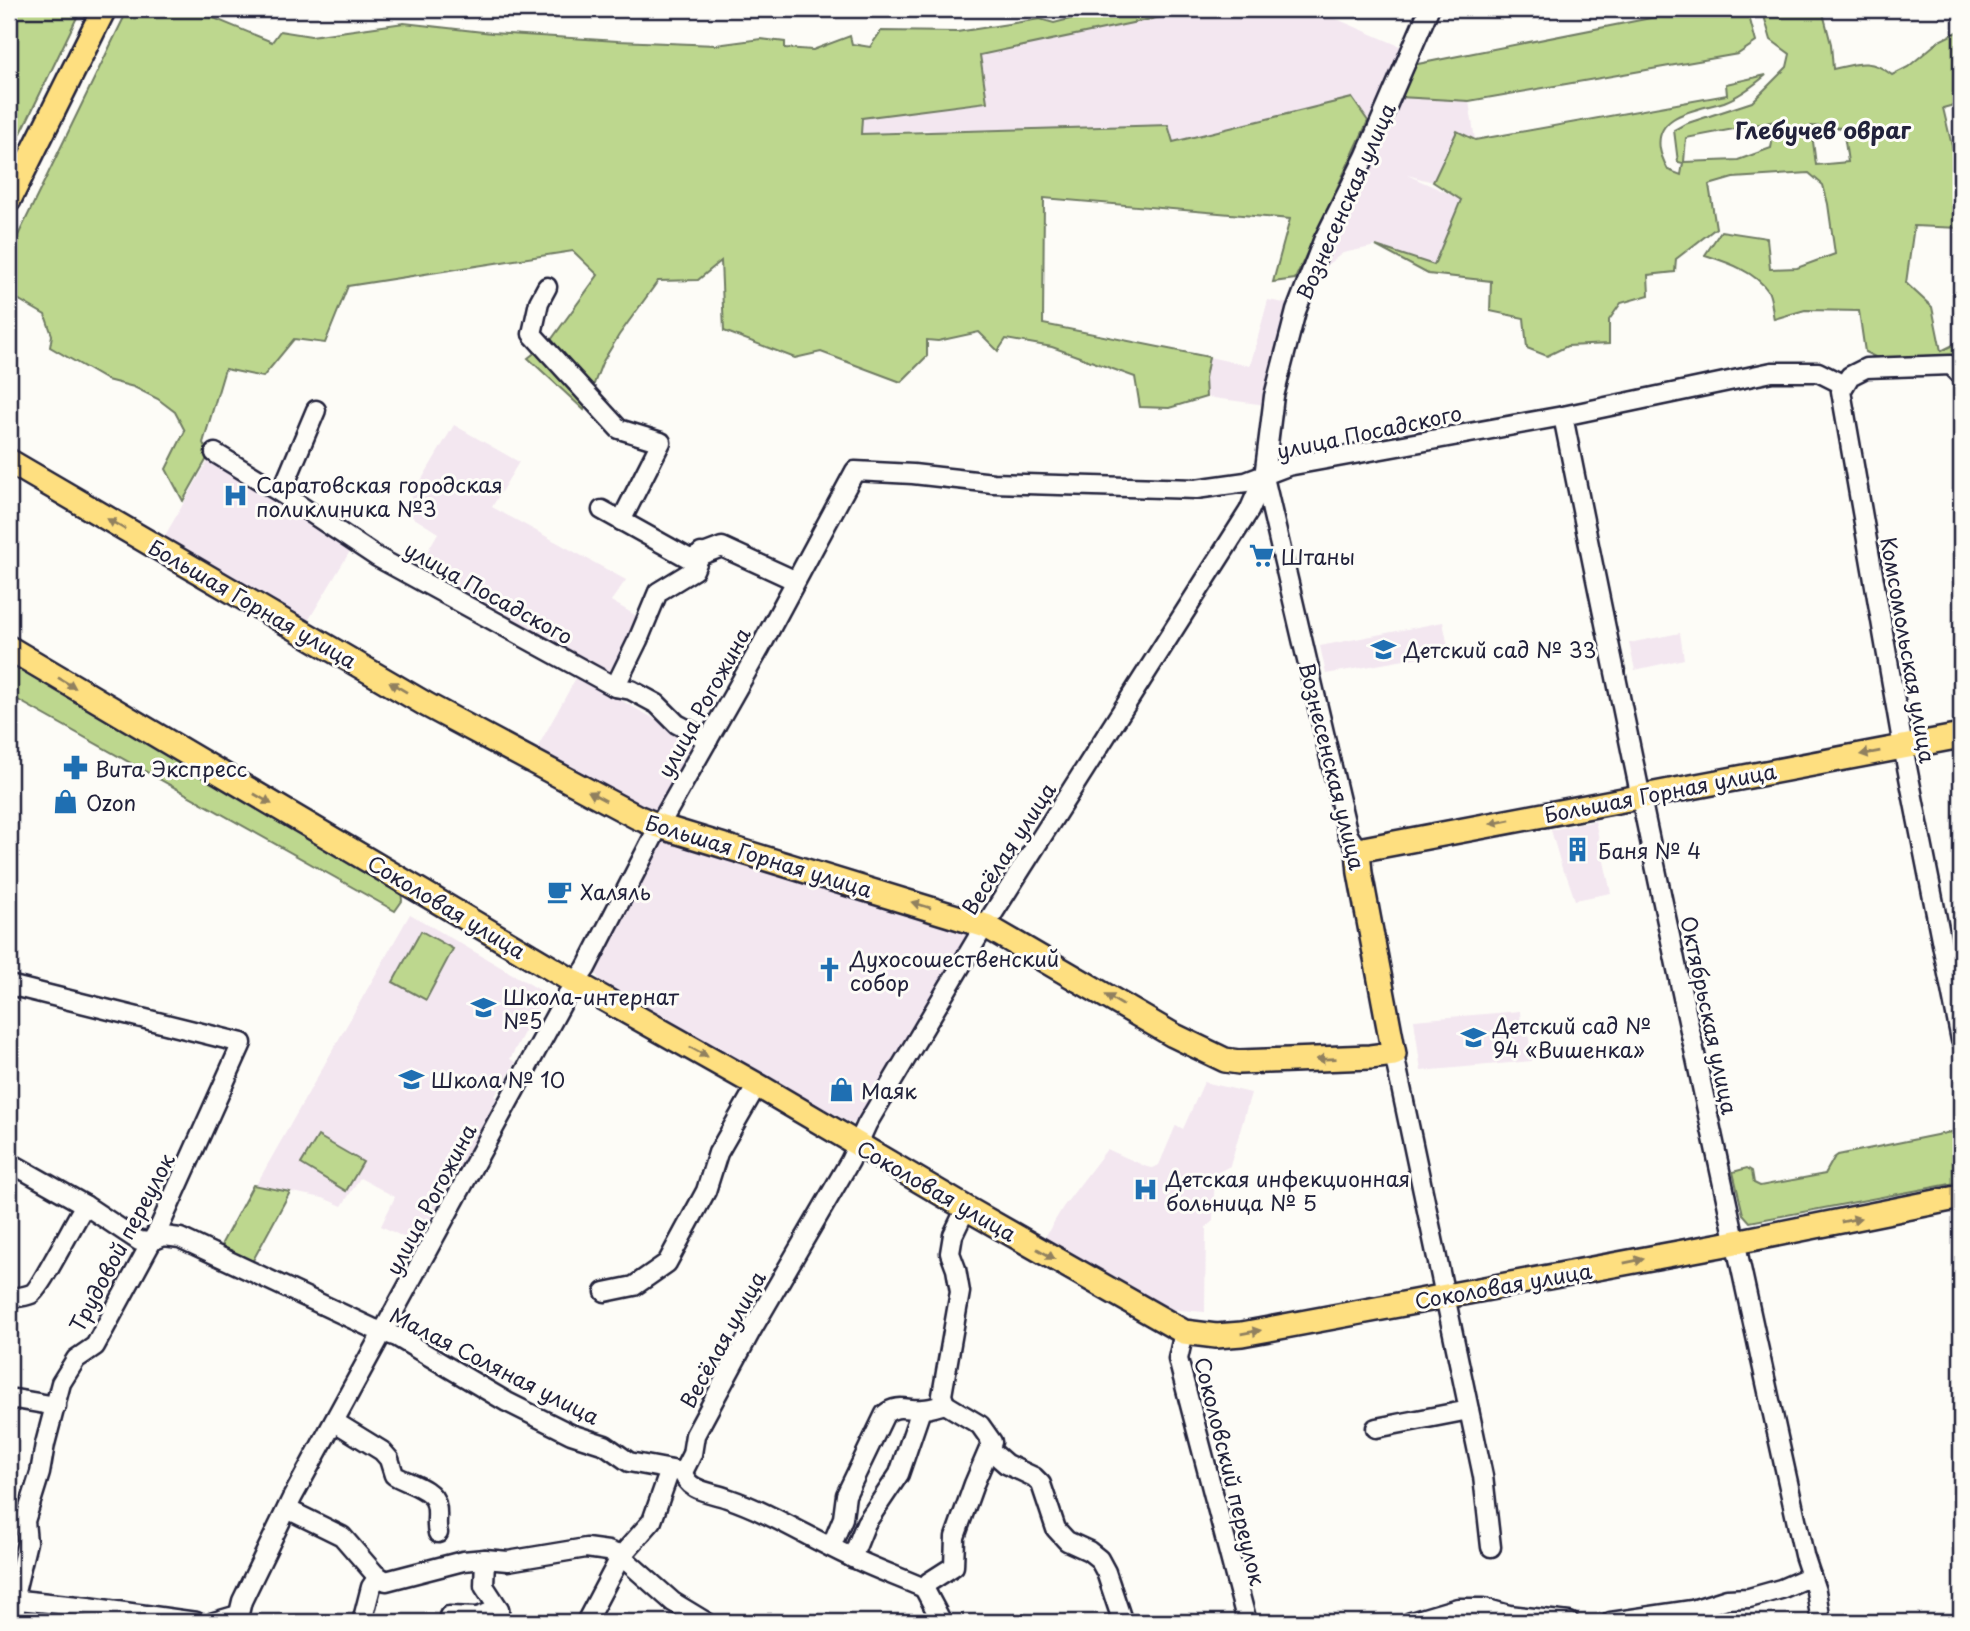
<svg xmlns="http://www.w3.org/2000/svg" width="1970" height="1631" viewBox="0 0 1970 1631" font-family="'Playpen Sans',sans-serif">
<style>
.built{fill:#f3e7f0}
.green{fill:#bdd78e;stroke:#707c64;stroke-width:2;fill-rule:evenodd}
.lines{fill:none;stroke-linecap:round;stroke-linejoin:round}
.minor-casing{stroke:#22223b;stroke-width:23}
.major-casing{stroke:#22223b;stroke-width:28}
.minor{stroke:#fdfcf7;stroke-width:18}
.major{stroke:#fedf80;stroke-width:23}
.oneway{fill:#90805e}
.labels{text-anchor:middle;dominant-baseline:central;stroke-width:6;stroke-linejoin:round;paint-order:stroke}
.street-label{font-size:21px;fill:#22223b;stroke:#fdfcf7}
.poi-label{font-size:21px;fill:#22223b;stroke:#fdfcf7;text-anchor:start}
.neighbourhood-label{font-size:23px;font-weight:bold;fill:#22223b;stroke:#fdfcf7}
</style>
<rect width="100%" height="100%" fill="#fdfcf7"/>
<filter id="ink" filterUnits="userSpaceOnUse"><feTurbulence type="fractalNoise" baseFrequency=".0143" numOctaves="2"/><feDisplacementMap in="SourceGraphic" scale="14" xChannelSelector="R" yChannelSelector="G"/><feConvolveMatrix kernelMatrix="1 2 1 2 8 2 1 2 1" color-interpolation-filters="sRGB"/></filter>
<g filter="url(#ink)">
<g class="built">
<path d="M1199,9H1332V17L1402,47L1368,121L1352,98L1172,142L1168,125L933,132L927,130L861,134L862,118L987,102L979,55Z"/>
<path d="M1400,97L1469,101L1475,140L1457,132L1433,182L1407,175L1461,199L1434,265L1376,246L1343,253L1324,267Z"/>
<path d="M1268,300L1290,304L1266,405L1206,397L1205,378L1209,357L1250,366Z"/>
<path d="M454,425L519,462L492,507L626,580L611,601L642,619L607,677L416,571L438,533L403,511Z"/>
<path d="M212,454L358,538L308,621L163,539Z"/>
<path d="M1443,622L1449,652L1326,674L1320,646Z"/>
<path d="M1680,633L1684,659L1635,670L1629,643Z"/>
<path d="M577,676L691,739L692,746L657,810L649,812L535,752Z"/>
<path d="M1595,821L1611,893L1575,900L1566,874L1563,872L1551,830Z"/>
<path d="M666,840L967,929L968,935L966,942L859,1119L852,1124L606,986L599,979L595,973L597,966L662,842Z"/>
<path d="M410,914L545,993L510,1059L516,1062L495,1096L500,1102L421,1246L381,1226L395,1197L360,1178L342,1206L323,1198L256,1185Z"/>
<path d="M1520,1011L1521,1025L1527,1024L1532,1061L1421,1071L1414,1020Z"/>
<path d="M1204,1082L1251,1093L1230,1166L1215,1174L1213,1221L1206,1227L1205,1312L1169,1309L1045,1237L1063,1207L1107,1149L1147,1167L1153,1168L1159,1165L1176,1125L1183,1129Z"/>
</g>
<g class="green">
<path d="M9,9H81L9,158Z"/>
<path d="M128,9H202L211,17L272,42L280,31L311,36L404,23L492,33L618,41L716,45L761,39L785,42V48L813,50L850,36L852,44L870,47L881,31L957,32L1040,19L1054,23L1109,9H1199L980,55L987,102L862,118L861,134L1168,125L1173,142L1352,98L1368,121L1295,279L1273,282L1290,219L1044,198L1043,324L1209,357L1205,378L1206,397L1169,408L1140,407L1135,377L1052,347L1006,339L998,351L979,332L938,341L927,340V356L901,382L821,352L795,358L724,331L721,261L698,280L658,281L619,335L602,363L584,410L528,358L551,340L598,275L573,251L348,286L325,343L294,339L263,377L225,369L203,443L209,455L183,501L166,469L185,431L175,412L158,399L134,387L107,380L50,347L52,335L45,315L9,294V254Z"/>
<path d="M1696,9H1747L1756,42L1738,54L1469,101L1400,97L1413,65Z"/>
<path d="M1762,9H1822L1831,44L1833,69C1858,63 1871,58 1892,75L1908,67L1939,41L1961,30V103L1943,108L1953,150L1952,171L1961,207V231L1960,228L1914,226L1906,283L1932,307L1941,351L1961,341V376C1929,374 1893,367 1865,352L1859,311L1805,310L1774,319C1772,311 1772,298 1768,291C1755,271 1726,262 1705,255L1721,231L1767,238L1770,269L1797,268L1835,254L1828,204L1823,185L1809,173L1733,178L1709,185L1716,228L1676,259L1675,272L1648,275L1649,295L1621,303L1609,320V344L1567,346L1547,356L1527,348L1524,318L1490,311L1491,281L1428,274L1376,246L1434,265L1461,200L1433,182L1457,131L1475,140L1727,95L1726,84L1766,75C1753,86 1740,96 1724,102C1699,110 1654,113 1660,149C1661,156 1665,164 1668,170L1681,175L1683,163L1678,162L1674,130L1685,124L1752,102L1787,67L1790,54L1771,40ZM1776,121L1771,148L1738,160L1684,162L1686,138ZM1811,126L1843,128L1848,162L1816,165Z"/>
<path d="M9,659L401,890L402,901L395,911L9,695Z"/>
<path d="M421,931L453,949L426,1000L393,982Z"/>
<path d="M1961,1130V1182L1750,1222L1743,1214L1733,1172L1747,1168L1752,1171L1754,1183L1760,1186L1825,1174L1834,1158L1838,1155Z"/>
<path d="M318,1136L363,1162L346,1191L301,1164Z"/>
<path d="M253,1185L290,1192L251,1264L225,1250L222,1243Z"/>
</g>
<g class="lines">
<defs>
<g id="minor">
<path d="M547,287L539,302L532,334L619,429L661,442L621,521"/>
<path d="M1961,375L1951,365L1866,368L1850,376L1841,391L1903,747L1961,1040"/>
<path d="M1563,416C1639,796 1720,1176 1804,1555L1816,1591L1821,1622"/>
<path d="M215,453L281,493L377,557L615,687L631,690L657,704L677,724L708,740"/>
<path d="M281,493L316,410"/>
<path d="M602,510L690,559L722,547L794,580"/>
<path d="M615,687L638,640L658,592L694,570L701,553"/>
<path d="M1358,850L1348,835L1264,477L1274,396L1296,311L1323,241L1365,157L1429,9"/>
<path d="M9,985L242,1043L159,1228L95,1346L76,1359L61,1383L45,1444L40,1473L25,1521L27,1542L15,1592V1622"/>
<path d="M1394,1054L1483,1476L1491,1547"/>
<path d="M9,1162L85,1205L139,1241L150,1242L164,1236L180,1238L372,1328L397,1337L507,1402L571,1434L605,1445L629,1462L683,1472"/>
<path d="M605,1292L634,1286L667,1263L706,1191L718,1153L757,1085"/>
<path d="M9,1298C16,1297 24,1297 31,1294C40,1290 75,1220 85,1205"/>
<path d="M1184,1332L1178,1359L1247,1622"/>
<path d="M9,1401L15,1399L56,1406"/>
<path d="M945,1404L942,1395L960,1292L956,1269L950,1253L953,1235L966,1208"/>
<path d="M335,1422L382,1451L389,1459L394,1475C406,1483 433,1488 436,1504C439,1514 435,1523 438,1533"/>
<path d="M1376,1428L1469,1410"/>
<path d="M990,1450L1006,1464L1034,1477L1041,1484L1056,1529L1067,1541L1089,1551L1099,1559L1106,1572L1122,1620"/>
<path d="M683,1472L692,1454L695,1435L751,1331L850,1161L867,1124L978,937L1249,511L1264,477"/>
<path d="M683,1472C687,1491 710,1492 727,1498C769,1512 808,1537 849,1556C873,1568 899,1577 924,1588"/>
<path d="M287,1509L342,1536L375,1574L386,1581L463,1561L485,1559L508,1561L586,1548L608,1551L621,1556L673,1602L706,1622"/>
<path d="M831,1547L843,1518L846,1495L885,1414C898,1403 908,1411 923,1409C930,1409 938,1406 945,1404"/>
<path d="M852,1558L866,1523L899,1474L921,1410"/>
<path d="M485,1559L484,1586L499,1609V1622"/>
<path d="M924,1588L929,1582L954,1566L955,1537L974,1484L992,1442L980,1425L945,1404"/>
<path d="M924,1588L942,1622"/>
<path d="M9,1599L88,1607L196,1622"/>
<path d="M449,1616L478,1617L499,1609"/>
<path d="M214,1622L238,1615"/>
<path d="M237,1622L242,1601L292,1498L565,998L586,968L659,826L760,648L855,471L913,474L993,483L1196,489L1246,482L1288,466L1563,416L1772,372H1818L1844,385"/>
<path d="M362,1622L371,1587L378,1577"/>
<path d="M586,1622L621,1556L652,1521L670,1470"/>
<path d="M1411,1622L1458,1608H1484L1509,1615L1569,1622"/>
<path d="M1611,1622L1692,1610L1727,1599L1749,1598L1781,1589L1811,1576"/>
</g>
<g id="major">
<path d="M9,200L104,9"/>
<path d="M9,461L427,705L637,817L659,826L986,926L1173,1035L1225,1060L1239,1062L1370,1057L1394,1054L1360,873L1358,850L1961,736"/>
<path d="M9,648L576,983L757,1085L966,1208L1184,1332L1216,1336L1242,1334L1721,1245L1961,1197"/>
</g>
</defs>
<use href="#minor" class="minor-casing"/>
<use href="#major" class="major-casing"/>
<use href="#minor" class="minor"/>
<use href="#major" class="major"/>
</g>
<defs><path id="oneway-solid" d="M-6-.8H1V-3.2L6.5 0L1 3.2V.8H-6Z" transform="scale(1.75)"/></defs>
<g class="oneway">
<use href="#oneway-solid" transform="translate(116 524) rotate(-150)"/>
<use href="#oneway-solid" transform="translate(67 683) rotate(31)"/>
<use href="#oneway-solid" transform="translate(398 687) rotate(-149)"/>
<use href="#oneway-solid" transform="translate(1870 753) rotate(170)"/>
<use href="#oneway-solid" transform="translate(597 796) rotate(-152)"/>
<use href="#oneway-solid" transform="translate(263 799) rotate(30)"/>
<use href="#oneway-solid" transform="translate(1500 822) rotate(169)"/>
<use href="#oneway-solid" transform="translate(921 905) rotate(-163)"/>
<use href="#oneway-solid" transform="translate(1114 1000) rotate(-149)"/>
<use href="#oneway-solid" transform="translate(699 1052) rotate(29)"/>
<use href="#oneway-solid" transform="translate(1326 1059) rotate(178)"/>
<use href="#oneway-solid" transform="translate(1851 1220) rotate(-11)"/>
<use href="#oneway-solid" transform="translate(1046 1254) rotate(30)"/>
<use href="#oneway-solid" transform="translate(1634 1261) rotate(-11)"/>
<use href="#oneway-solid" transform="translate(1251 1332) rotate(-10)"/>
</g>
</g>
<defs>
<symbol id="hospital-bare" viewBox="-9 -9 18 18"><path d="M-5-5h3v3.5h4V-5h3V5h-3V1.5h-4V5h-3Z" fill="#1f6fb2" stroke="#fdfcf7" stroke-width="2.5" paint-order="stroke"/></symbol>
<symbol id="supermarket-bare" viewBox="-9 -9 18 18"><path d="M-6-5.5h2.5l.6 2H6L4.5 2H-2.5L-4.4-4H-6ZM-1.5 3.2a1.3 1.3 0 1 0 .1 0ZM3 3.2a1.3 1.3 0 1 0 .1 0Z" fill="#1f6fb2" stroke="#fdfcf7" stroke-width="2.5" paint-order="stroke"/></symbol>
<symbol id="school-bare" viewBox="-9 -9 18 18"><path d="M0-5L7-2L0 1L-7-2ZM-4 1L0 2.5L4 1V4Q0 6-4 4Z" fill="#1f6fb2" stroke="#fdfcf7" stroke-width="2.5" paint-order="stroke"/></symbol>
<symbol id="pharmacy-bare" viewBox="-9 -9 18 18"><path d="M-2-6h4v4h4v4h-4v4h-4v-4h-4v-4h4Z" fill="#1f6fb2" stroke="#fdfcf7" stroke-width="2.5" paint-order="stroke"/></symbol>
<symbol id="shop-bare" viewBox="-9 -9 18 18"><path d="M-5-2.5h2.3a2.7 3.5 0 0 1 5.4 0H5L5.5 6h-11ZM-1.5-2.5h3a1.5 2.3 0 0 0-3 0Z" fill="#1f6fb2" stroke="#fdfcf7" stroke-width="2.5" paint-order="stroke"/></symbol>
<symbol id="building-bare" viewBox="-9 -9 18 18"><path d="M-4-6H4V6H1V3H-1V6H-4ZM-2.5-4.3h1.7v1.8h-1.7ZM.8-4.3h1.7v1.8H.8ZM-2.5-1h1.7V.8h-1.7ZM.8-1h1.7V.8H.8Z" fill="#1f6fb2" stroke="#fdfcf7" stroke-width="2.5" paint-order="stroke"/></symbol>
<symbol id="cafe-bare" viewBox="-9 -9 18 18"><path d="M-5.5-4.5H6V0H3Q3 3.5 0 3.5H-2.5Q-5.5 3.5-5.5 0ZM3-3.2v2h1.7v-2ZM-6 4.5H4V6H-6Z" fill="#1f6fb2" stroke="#fdfcf7" stroke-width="2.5" paint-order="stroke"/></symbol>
<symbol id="church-bare" viewBox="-9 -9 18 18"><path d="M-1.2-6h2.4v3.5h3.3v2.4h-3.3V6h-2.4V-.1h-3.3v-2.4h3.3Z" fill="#1f6fb2" stroke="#fdfcf7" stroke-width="2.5" paint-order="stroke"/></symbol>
</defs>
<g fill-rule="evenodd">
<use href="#hospital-bare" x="218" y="478" width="35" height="35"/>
<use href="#supermarket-bare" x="1244" y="538" width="35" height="35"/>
<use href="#school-bare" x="1366" y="632" width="35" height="35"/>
<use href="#pharmacy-bare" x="58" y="750" width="35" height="35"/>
<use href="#shop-bare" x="48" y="784" width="35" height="35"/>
<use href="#building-bare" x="1560" y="832" width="35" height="35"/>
<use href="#cafe-bare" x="542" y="874" width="35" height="35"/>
<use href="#church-bare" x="812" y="952" width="35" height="35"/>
<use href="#school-bare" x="466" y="990" width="35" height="35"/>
<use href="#school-bare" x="1456" y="1020" width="35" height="35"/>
<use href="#school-bare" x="394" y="1062" width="35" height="35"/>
<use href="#shop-bare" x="824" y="1072" width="35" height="35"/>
<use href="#hospital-bare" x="1128" y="1172" width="35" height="35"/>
</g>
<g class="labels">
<g class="street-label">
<text transform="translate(1345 201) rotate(-66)">Вознесенская улица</text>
<text transform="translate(1369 431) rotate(-12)">улица Посадского</text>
<text transform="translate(489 592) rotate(29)">улица Посадского</text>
<text transform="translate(253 603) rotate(30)">Большая Горная улица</text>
<text transform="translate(1909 650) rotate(80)">Комсомольская улица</text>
<text transform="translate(703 702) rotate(-61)">улица Рогожина</text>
<text transform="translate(1333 766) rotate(76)">Вознесенская улица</text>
<text transform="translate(1660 792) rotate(-11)">Большая Горная улица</text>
<text transform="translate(1008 848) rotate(-57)">Весёлая улица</text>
<text transform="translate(759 855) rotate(17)">Большая Горная улица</text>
<text transform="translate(447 906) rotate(31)">Соколовая улица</text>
<text transform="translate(1710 1015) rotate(78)">Октябрьская улица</text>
<text transform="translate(937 1190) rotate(30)">Соколовая улица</text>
<text transform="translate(430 1199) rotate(-62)">улица Рогожина</text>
<text transform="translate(121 1242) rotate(-62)">Трудовой переулок</text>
<text transform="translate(1503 1285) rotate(-10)">Соколовая улица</text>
<text transform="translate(722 1339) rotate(-61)">Весёлая улица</text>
<text transform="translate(495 1365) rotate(27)">Малая Соляная улица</text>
<text transform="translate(1231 1471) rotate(76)">Соколовский переулок</text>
</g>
<g class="poi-label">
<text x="256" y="484">Саратовская городская<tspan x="256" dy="24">поликлиника №3</tspan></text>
<text x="1281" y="556">Штаны</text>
<text x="1404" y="649">Детский сад № 33</text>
<text x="95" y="768">Вита Экспресс</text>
<text x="86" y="802">Ozon</text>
<text x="1598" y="850">Баня № 4</text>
<text x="580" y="891">Халяль</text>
<text x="850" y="958">Духосошественский<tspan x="850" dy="24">собор</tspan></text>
<text x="503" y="996">Школа-интернат<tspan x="503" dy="24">№5</tspan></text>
<text x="1493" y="1025">Детский сад №<tspan x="1493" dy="24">94 «Вишенка»</tspan></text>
<text x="431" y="1079">Школа № 10</text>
<text x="861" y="1090">Маяк</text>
<text x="1166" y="1178">Детская инфекционная<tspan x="1166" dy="24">больница № 5</tspan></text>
</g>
<g class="neighbourhood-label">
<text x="1823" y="129">Глебучев овраг</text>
</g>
</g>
<rect width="1970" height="1631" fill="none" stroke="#fdfcf7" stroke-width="35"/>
<rect x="18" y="18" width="1935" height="1596" fill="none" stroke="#22223b" stroke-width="2.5" filter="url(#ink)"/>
</svg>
